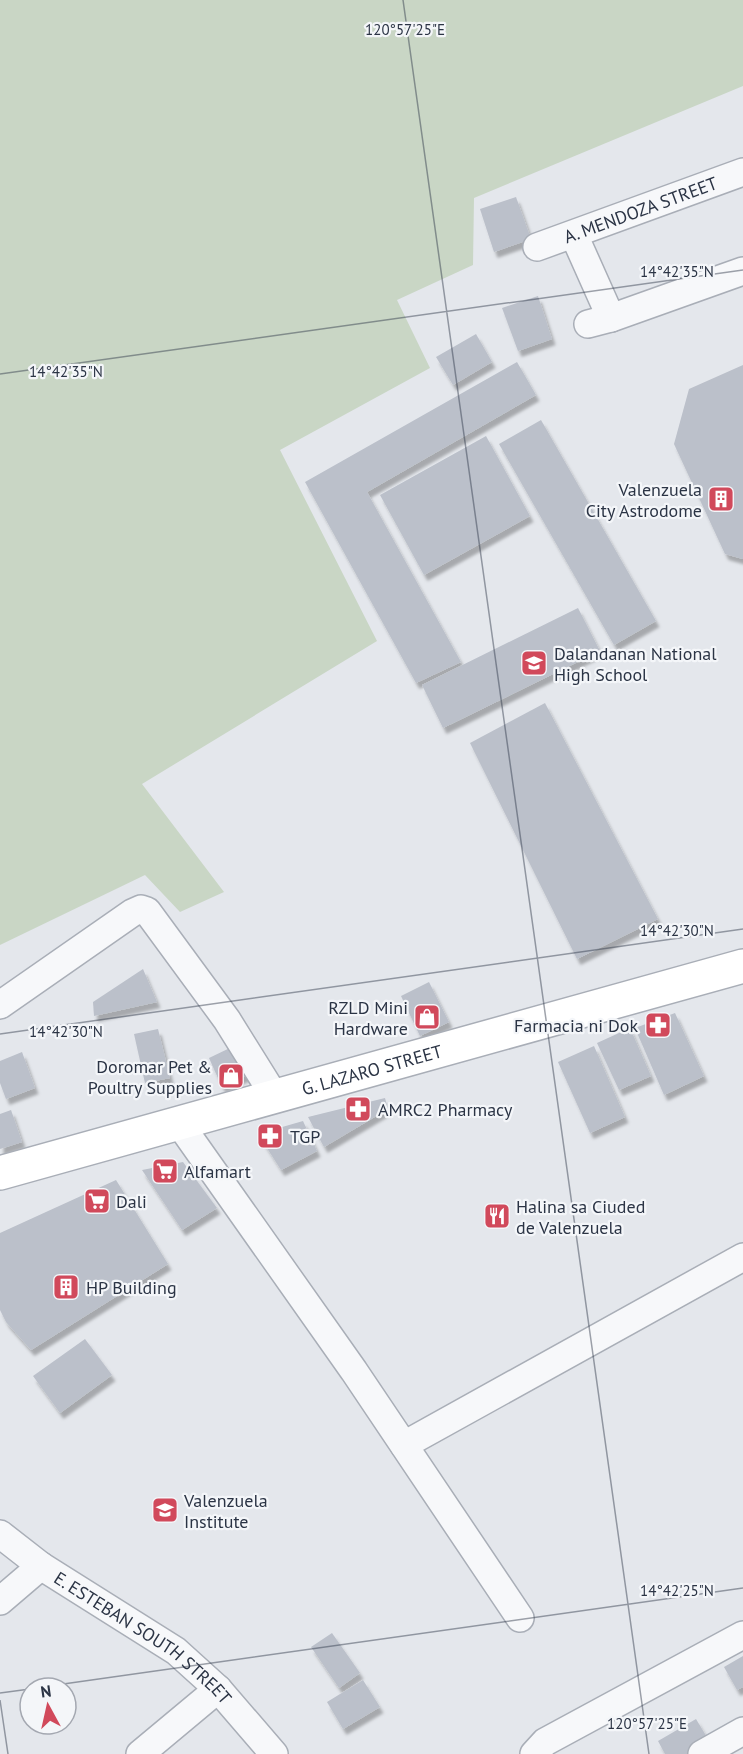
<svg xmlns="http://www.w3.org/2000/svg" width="743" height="1754" viewBox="0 0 743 1754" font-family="'PT Sans',sans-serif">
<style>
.green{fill:#c9d6c5}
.building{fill:#bbc0ca;filter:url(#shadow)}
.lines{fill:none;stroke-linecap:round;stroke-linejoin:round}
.street-casing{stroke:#a9aeb7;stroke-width:30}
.secondary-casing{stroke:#a9aeb7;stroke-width:36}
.street{stroke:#f7f8fa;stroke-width:27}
.secondary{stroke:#fff;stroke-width:33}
.ticks{fill:none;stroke:#2b3445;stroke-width:1.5;stroke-opacity:0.45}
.labels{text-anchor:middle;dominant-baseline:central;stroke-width:4.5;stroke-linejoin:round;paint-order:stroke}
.street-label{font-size:18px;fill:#2b3445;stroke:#f4f6f9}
.poi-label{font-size:18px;fill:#2b3445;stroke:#f4f6f9;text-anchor:start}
.ticks-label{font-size:15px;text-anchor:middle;fill:#2b3445;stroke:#f4f6f9;stroke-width:4.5;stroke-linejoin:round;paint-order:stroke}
</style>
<defs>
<filter id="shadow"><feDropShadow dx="3.5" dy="6" stdDeviation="1.5" flood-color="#0004"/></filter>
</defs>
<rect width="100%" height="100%" fill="#e4e7ec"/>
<path class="green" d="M0,0H743V86L474,198L473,265L397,300L430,368L280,450L377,641L142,784L224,892L180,912L145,875L0,945Z"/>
<g class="building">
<path d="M516,197L531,239L494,252L480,209Z"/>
<path d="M538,296L552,339L518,351L502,308Z"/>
<path d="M476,334L492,362L453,385L436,357Z"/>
<path d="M517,362L536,395L367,492L461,662L416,683L305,482Z"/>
<path d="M743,365V559L725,554L674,444L689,389Z"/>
<path d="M541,420L656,621L614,645L499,444Z"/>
<path d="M486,436L530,516L424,575L380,495Z"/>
<path d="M578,608L600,651L443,728L422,685Z"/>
<path d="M545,703L658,919L577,959L470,743Z"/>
<path d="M143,969L157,1002L94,1016L93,1002Z"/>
<path d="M429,982L449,1022L420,1036L401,996Z"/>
<path d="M675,1013L704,1076L664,1095L635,1028Z"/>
<path d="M630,1028L651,1076L619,1090L597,1043Z"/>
<path d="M158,1029L170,1078L145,1083L134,1034Z"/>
<path d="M234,1046L247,1075L222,1087L209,1058Z"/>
<path d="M594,1046L625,1117L590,1133L558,1062Z"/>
<path d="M22,1052L35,1088L6,1099L0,1083V1061Z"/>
<path d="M385,1098L388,1109L324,1147L308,1117Z"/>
<path d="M11,1110L22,1142L0,1149V1114Z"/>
<path d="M303,1121L317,1151L281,1170L258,1134Z"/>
<path d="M183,1162L217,1208L182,1230L142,1170Z"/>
<path d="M116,1180L168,1264L31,1350L6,1322L0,1310V1233Z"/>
<path d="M85,1339L112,1375L60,1413L33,1376Z"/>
<path d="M332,1633L360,1673L339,1688L311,1647Z"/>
<path d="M743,1656V1687L737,1690L724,1667Z"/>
<path d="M363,1680L380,1707L343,1729L327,1702Z"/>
<path d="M696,1719L711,1744L693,1754H665L658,1741Z"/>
</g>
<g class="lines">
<defs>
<g id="street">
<path d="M574,235L611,318"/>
<path id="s1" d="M537,247L743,172"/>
<path d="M588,324L611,318L743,271"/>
<path d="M0,1005L132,913L141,909L147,911L227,1020L275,1097"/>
<path d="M179,1123L354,1371L520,1618"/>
<path d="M404,1445L743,1257"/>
<path id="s2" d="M0,1534L41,1566L176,1651L218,1689L274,1754"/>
<path d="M0,1601L41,1566"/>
<path d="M140,1754L218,1689"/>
<path d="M534,1754L545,1742L743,1635"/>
<path d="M702,1754L743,1731"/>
</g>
<g id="secondary">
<path id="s3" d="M0,1173L743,966"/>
</g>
</defs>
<use href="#street" class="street-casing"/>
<use href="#secondary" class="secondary-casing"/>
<use href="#street" class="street"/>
<use href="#secondary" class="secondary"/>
</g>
<path class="ticks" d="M403,0L649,1754M0,374L743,270M0,1034L743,929M35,1688L743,1588M0,1693L30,1689M0,1700L8,1754"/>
<defs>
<symbol id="building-square" viewBox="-11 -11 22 22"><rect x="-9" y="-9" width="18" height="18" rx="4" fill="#d1495b" stroke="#f4f6f9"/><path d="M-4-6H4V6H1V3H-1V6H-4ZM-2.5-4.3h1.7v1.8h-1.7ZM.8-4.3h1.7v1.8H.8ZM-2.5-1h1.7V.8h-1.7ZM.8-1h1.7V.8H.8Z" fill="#fff"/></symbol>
<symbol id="school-square" viewBox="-11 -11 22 22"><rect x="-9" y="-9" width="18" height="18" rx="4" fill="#d1495b" stroke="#f4f6f9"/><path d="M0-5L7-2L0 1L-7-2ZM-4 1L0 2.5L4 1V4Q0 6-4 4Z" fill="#fff"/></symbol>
<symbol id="shop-square" viewBox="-11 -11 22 22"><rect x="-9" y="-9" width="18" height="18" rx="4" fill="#d1495b" stroke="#f4f6f9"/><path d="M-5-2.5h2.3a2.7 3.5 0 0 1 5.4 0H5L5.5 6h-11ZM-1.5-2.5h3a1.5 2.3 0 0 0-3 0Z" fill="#fff"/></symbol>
<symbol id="pharmacy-square" viewBox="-11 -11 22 22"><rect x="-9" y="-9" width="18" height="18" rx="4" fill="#d1495b" stroke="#f4f6f9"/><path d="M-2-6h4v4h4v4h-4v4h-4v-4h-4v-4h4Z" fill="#fff"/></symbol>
<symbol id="supermarket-square" viewBox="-11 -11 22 22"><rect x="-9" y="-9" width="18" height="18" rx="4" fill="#d1495b" stroke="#f4f6f9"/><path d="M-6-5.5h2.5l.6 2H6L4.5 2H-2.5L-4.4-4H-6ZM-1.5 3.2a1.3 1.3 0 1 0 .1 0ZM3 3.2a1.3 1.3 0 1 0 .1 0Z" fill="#fff"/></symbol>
<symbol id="restaurant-square" viewBox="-11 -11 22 22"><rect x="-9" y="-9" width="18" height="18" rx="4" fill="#d1495b" stroke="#f4f6f9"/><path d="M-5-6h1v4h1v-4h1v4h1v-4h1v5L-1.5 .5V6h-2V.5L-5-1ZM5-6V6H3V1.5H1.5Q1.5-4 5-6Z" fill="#fff"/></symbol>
</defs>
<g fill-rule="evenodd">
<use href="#building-square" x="706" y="484" width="30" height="30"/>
<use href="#school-square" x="519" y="648" width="30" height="30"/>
<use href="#shop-square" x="412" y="1002" width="30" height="30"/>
<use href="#pharmacy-square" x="643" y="1010" width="30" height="30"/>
<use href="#shop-square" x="216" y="1061" width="30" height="30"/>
<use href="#pharmacy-square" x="343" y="1094" width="30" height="30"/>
<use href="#pharmacy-square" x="255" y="1121" width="30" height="30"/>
<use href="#supermarket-square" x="150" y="1156" width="30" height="30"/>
<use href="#supermarket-square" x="82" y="1186" width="30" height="30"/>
<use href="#restaurant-square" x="482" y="1201" width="30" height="30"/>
<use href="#building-square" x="51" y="1272" width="30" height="30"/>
<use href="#school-square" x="150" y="1495" width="30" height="30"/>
</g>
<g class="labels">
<g class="street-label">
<text stroke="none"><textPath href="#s1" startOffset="110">A. MENDOZA STREET</textPath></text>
<text stroke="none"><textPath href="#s3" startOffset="386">G. LAZARO STREET</textPath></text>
<text stroke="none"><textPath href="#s2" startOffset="177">E. ESTEBAN SOUTH STREET</textPath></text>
</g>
<g class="poi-label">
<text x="702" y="489" text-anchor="end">Valenzuela<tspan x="702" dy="21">City Astrodome</tspan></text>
<text x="554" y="653">Dalandanan National<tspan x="554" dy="21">High School</tspan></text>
<text x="408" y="1007" text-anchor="end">RZLD Mini<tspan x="408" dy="21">Hardware</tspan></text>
<text x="638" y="1025" text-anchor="end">Farmacia ni Dok</text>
<text x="212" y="1066" text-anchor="end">Doromar Pet &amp;<tspan x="212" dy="21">Poultry Supplies</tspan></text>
<text x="378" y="1109">AMRC2 Pharmacy</text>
<text x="290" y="1136">TGP</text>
<text x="184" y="1171">Alfamart</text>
<text x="116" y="1201">Dali</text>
<text x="516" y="1206">Halina sa Ciuded<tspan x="516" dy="21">de Valenzuela</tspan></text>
<text x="86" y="1287">HP Building</text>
<text x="184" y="1500">Valenzuela<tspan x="184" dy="21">Institute</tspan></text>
</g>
</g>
<g class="ticks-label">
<text x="405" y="35">120°57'25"E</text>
<text x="677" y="277">14°42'35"N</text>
<text x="66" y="377">14°42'35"N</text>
<text x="677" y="936">14°42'30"N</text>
<text x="66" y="1037">14°42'30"N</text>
<text x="677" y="1596">14°42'25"N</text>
<text x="647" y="1729">120°57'25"E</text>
</g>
<g transform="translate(48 1706) rotate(352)"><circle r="28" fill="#f4f6f9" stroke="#a4a8b1" stroke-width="1.5"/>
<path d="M0-4.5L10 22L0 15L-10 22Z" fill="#d1495b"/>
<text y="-9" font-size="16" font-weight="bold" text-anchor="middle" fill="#2b3445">N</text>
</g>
</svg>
